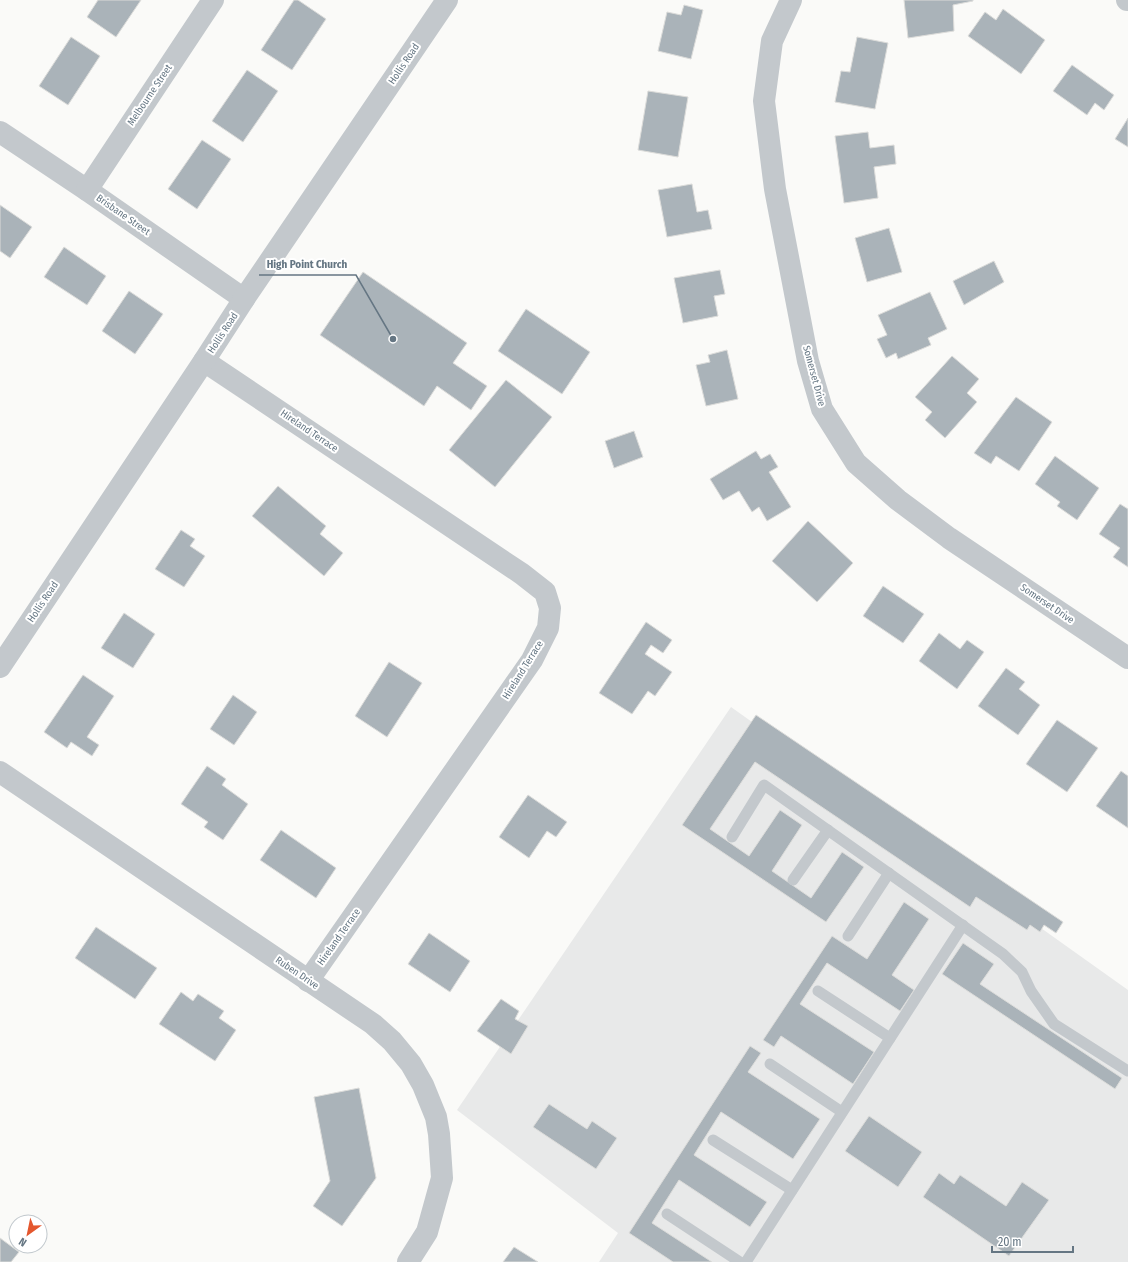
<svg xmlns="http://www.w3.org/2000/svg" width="1128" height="1262" viewBox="0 0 1128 1262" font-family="'Fira Sans Condensed',sans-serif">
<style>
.built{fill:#e8e9e9}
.building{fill:#aab3b9;stroke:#dcdcda}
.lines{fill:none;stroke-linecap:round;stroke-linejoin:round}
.service{stroke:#c3c8cc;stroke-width:11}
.minor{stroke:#c3c8cc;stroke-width:22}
.labels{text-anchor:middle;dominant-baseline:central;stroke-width:4;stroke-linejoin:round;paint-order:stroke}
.street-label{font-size:10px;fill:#657683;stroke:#fff}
.leader{fill:none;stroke:#657683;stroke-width:1.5}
.callout-dot{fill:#657683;stroke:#fff;stroke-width:1.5}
.callout-label{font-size:11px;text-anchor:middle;font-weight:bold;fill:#657683;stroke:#fff;stroke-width:4;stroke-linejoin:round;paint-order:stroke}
</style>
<rect width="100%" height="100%" fill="#fafaf8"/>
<path class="built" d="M731,707L1128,990V1262H599L618,1233L457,1110Z"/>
<g class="building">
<path d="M98,0H141L116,37L87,17Z"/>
<path d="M294,0H298L326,19L292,70L261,50Z"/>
<path d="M904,0H973V1L953,5L954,31L908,38Z"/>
<path d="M684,5L703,10L691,59L658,51L667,12L681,15Z"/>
<path d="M1003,9L1045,40L1021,74L968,36L985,12L996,20Z"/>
<path d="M71,37L100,56L68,105L39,86Z"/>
<path d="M857,37L888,43L875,109L835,102L841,71L850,72Z"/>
<path d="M1072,65L1114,95L1104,110L1095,103L1087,115L1053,91Z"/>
<path d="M247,70L278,91L243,142L212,121Z"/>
<path d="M648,91L688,97L678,157L638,150Z"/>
<path d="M1128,118V147L1115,139Z"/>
<path d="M868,132L870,148L894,145L896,164L874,167L878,198L844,203L835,136Z"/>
<path d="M202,140L231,159L197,209L168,189Z"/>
<path d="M692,184L697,212L708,210L712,229L667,237L658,190Z"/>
<path d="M0,205L32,227L10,258L0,251Z"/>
<path d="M889,228L902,272L867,282L855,238Z"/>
<path d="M64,247L106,276L87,305L44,277Z"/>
<path d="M994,261L1004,282L964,305L953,281Z"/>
<path d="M720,270L725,294L714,296L718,316L683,323L674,278Z"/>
<path d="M363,272L467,343L453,363L487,386L471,410L437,386L424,406L320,335Z"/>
<path d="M129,291L163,314L135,354L102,331Z"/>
<path d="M930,292L947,329L928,338L931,345L898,359L896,353L886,358L877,339L887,335L878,315Z"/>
<path d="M526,309L590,352L562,394L498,351Z"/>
<path d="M727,350L738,399L706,406L696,365L710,362L708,355Z"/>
<path d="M952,356L979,379L967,393L977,402L945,438L925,420L932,412L915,397Z"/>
<path d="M506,380L552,417L495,487L449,450Z"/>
<path d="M1016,397L1052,422L1019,471L996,456L991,464L974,453Z"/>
<path d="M634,431L643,457L614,468L605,441Z"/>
<path d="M756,451L761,459L770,454L778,467L769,472L791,507L767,521L759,507L752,512L739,491L723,500L710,479Z"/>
<path d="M1055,456L1099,488L1077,520L1057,506L1060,502L1035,484Z"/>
<path d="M278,486L326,526L320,534L343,553L324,576L252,516Z"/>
<path d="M1120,504L1128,509V567L1113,557L1120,548L1099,534Z"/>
<path d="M808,521L853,563L817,602L772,561Z"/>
<path d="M181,530L195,539L190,546L205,556L184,587L155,569Z"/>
<path d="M883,586L924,614L903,643L863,616Z"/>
<path d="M124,613L155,634L133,668L101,648Z"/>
<path d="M646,622L672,640L663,653L651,645L645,654L672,672L655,696L648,691L632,714L599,693Z"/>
<path d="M939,633L960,649L967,640L984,652L957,689L919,661Z"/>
<path d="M389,662L422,683L387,737L355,716Z"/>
<path d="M1006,668L1025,682L1019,689L1040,705L1018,735L978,706Z"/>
<path d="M83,675L114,696L87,737L99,745L92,756L71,742L67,748L44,732Z"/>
<path d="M233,695L257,712L234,745L210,729Z"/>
<path d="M756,715L1063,922L1056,933L1044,925L1040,932L1030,925L1027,930L976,897L970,907L755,762L710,829L749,856L780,810L802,825L772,871L811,898L842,852L864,867L826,922L682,825Z"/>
<path d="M1057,720L1098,748L1067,792L1026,764Z"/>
<path d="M207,766L226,779L222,785L248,804L223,840L204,827L208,822L181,804Z"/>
<path d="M1121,771L1128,776V828L1096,806Z"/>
<path d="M528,795L567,822L556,837L547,831L529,858L499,837Z"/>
<path d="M281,830L336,868L316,898L260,860Z"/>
<path d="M904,902L929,919L892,975L914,990L900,1011L827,963L800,1004L874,1052L853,1084L781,1036L774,1047L763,1040L832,936L867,959Z"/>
<path d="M96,927L157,968L135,999L75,958Z"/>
<path d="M429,933L470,961L450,992L408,964Z"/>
<path d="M963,943L994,964L980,984L1122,1078L1115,1089L942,974Z"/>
<path d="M181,992L193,1001L198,994L224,1011L219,1018L236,1030L215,1061L159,1024Z"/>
<path d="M501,999L519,1011L515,1019L528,1026L511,1054L477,1031Z"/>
<path d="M750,1046L761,1053L748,1072L820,1119L793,1159L721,1112L694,1155L767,1202L750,1227L679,1180L652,1223L712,1262H673L629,1233Z"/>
<path d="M359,1088L376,1178L342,1226L313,1206L330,1181L314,1097Z"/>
<path d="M549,1104L587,1129L592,1121L617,1138L596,1169L533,1127Z"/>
<path d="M869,1116L922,1152L898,1187L845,1151Z"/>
<path d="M939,1173L954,1184L960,1175L1006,1206L1022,1182L1049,1200L1009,1256L923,1197Z"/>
<path d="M0,1238L19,1252L11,1262H0Z"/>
<path d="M514,1247L538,1262H503Z"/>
</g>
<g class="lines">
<g class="service">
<path d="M732,837L764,785L1003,954L1022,972L1031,991L1054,1024L1128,1071"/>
<path d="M793,880L828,830"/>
<path d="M848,936L889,873"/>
<path d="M818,991L890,1038"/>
<path d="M770,1064L842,1112"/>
<path d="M713,1140L792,1190"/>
<path d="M667,1214L740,1262"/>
<path d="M746,1262L963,925"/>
</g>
<g class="minor">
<path d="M791,0L772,41L764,101L775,189L808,361L822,409L856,463L898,500L949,538L1128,658"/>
<path d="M1127,0H1128"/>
<path d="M0,132L87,190L244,299"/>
<path d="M87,190L213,0"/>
<path d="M204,361L522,574L545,592L550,608L548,628L532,660L308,981"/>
<path d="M0,667L204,361L244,299L447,0"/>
<path d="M0,772L373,1024L392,1041L411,1064L423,1085L436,1117L439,1134L442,1178L427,1232L408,1262"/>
</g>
</g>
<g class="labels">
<g class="street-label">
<text transform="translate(404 64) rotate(-56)">Hollis Road</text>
<text transform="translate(150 95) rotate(-56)">Melbourne Street</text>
<text transform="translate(123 215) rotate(35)">Brisbane Street</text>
<text transform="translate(223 333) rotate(-57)">Hollis Road</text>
<text transform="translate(814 376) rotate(75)">Somerset Drive</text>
<text transform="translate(309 431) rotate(34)">Hireland Terrace</text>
<text transform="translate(43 602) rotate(-56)">Hollis Road</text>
<text transform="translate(1047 604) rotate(34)">Somerset Drive</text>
<text transform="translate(523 670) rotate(-58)">Hireland Terrace</text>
<text transform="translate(339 937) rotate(-55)">Hireland Terrace</text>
<text transform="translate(297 973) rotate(34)">Ruben Drive</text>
</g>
</g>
<path class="leader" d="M393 339L356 275H259"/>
<circle class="callout-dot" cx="393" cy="339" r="4"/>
<g class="callout-label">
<text x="307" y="268">High Point Church</text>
</g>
<g transform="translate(28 1234) rotate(213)"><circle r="19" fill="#ffffff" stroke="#c1c8cd"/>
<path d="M0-3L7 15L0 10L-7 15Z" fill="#e4572e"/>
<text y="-6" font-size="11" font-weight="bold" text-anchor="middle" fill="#657683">N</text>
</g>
<path d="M992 1246v6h81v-6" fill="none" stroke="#657683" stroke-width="2"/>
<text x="998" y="1246" font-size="12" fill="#657683" stroke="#ffffff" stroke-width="3" paint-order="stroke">20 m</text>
</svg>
